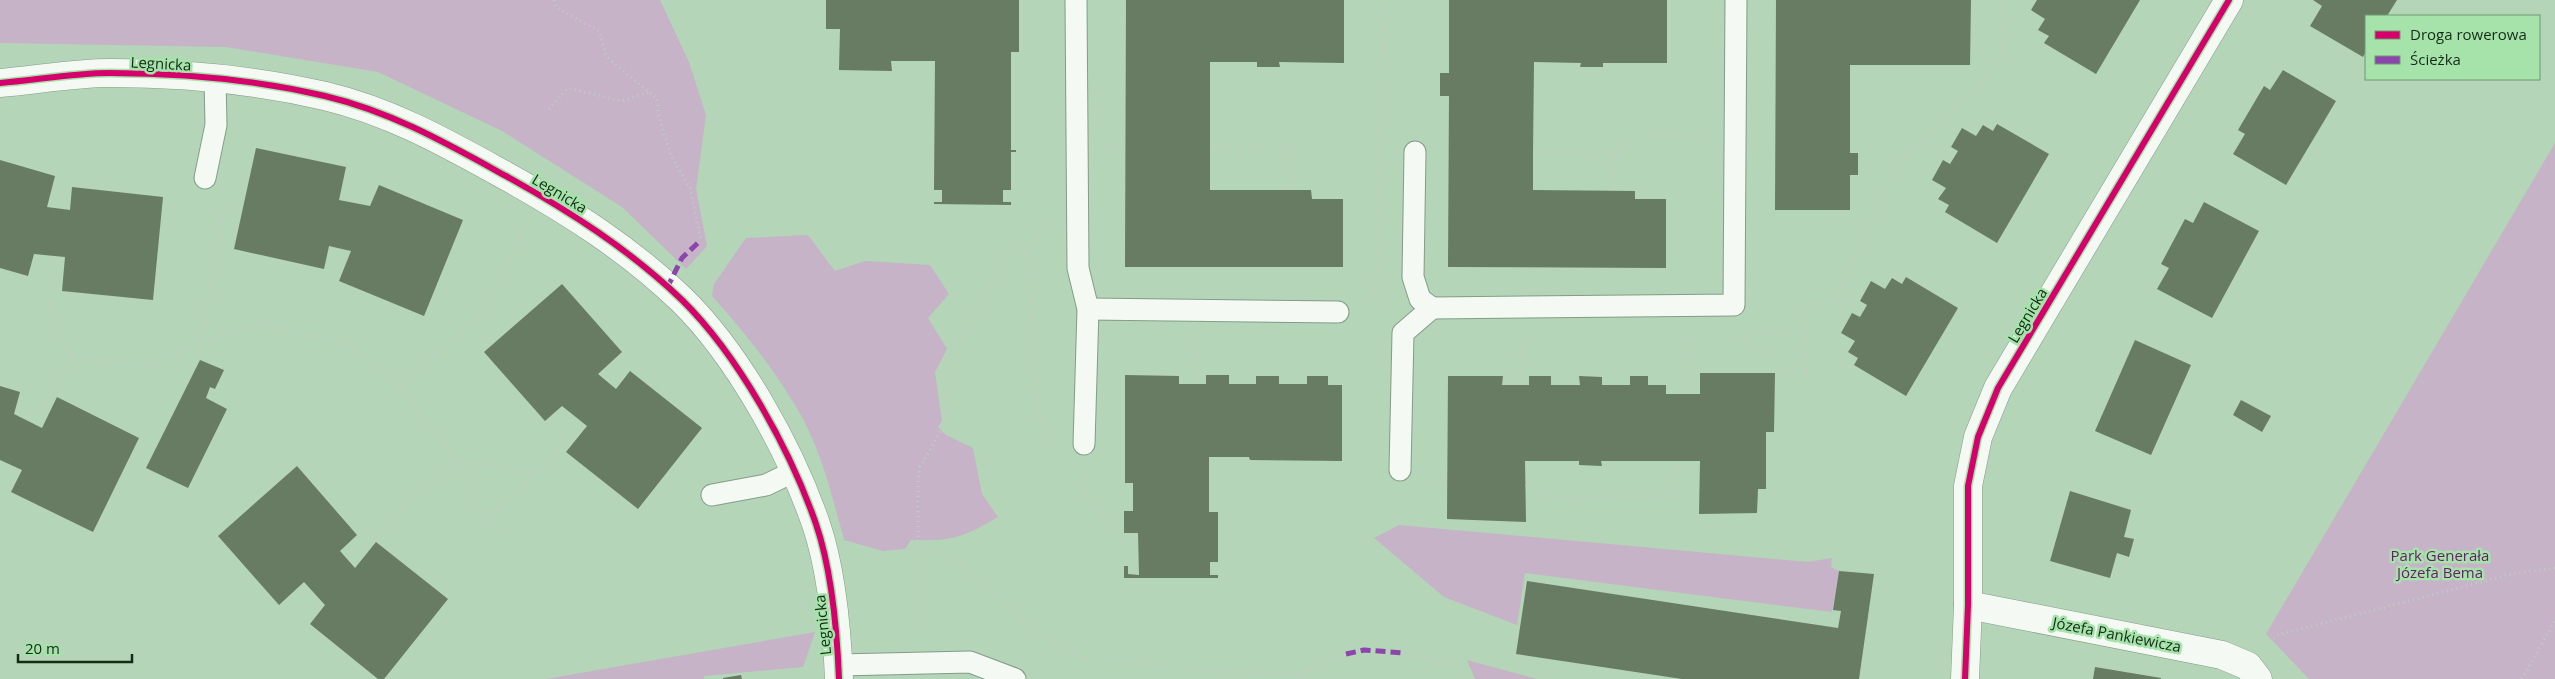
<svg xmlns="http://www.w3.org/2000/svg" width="2555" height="679" viewBox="0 0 2555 679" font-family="'Open Sans',sans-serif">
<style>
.green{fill:#c6b3c7}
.building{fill:#687b63}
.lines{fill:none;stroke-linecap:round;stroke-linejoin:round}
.service-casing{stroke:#839d86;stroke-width:23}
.minor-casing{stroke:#839d86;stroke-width:29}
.path{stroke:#c2ccc3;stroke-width:3;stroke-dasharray:1 4;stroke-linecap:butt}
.service{stroke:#f4f9f4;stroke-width:21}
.minor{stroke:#f4f9f4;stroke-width:28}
.quiet{stroke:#8e44ad;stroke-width:5;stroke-dasharray:10 5;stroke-linecap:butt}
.cycleway-casing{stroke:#a6e3ab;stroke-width:9}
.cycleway{stroke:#d6006c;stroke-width:6}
.labels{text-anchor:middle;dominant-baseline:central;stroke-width:5;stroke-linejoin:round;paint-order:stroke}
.street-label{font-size:15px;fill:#142c17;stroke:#a6e3ab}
.park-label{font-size:15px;fill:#671b69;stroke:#a6e3ab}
</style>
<rect width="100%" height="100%" fill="#b4d5b7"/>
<g class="green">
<path d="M0,0H660L689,62L706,115L696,189L707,246L686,269L622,207L502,131L378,72L226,47L0,43Z"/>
<path d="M2555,143V679H2309L2266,634Z"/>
<path d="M808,235L835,271L865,261L930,265L949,294L928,318L947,349L935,372L942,421L938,427L946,435L973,448L982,494L998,517C962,538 953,541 911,540L905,549L883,551L844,540C832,496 821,449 798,410C774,369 743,330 712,296L714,284L746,238Z"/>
<path d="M1399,525L1808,562L1832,558L1831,567L1839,571L1832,612L1525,573L1517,625L1444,597L1374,538Z"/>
<path d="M815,632L803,667L704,676V679H546Z"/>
<path d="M1467,660L1537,679H1475Z"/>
</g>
<g class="building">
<path d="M826,0H1019V52H1011V150H1016V152H1011V190H1003V202H1011V205L934,204V202H942V190H934L935,61H891L892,71L839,70L840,29H826Z"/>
<path d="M1126,0H1344V63L1279,62L1280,67H1257V62H1210V190H1311L1312,199H1343V267H1125Z"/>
<path d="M1449,0H1667V63H1603V67H1580L1581,63L1534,62L1533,153V190L1635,191V199H1666V268L1448,267L1449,96H1440V73H1449Z"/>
<path d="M1776,0H1971L1970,65H1850V153H1858V175H1850V210H1775Z"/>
<path d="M2037,0H2140L2096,74L2044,43L2049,36L2038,30L2045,19L2031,10Z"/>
<path d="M2313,0H2397L2387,16H2366V51L2363,57L2310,26L2322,6Z"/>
<path d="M2283,70L2336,101L2286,185L2233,154L2245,134L2238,130L2264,86L2270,90Z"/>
<path d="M1997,124L2049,154L1997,243L1945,212L1949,205L1938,199L1946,188L1932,180L1943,160L1950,164L1958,151L1951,147L1962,128L1976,136L1983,125L1993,131Z"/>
<path d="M256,148L346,167L339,200L370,206L379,185L463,220L424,316L339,281L351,251L329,246L324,269L234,249Z"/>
<path d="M0,160L55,176L47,207L70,210L72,187L163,197L153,300L62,291L65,257L34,254L28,276L0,268Z"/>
<path d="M2204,202L2259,231L2212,318L2157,289L2169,268L2161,264L2185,219L2193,223Z"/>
<path d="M1906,277L1958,308L1906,396L1854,365L1858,358L1848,352L1855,341L1841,333L1852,313L1860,317L1864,310L1867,305L1860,301L1871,281L1885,289L1892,278L1902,284Z"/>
<path d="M562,284L622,352L598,374L616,389L630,371L702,428L638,509L566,452L587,426L562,406L545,421L484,352Z"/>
<path d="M2135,340L2191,365L2151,455L2095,431Z"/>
<path d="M200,360L224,370L215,389L210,387L206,398L227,409L188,488L146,468Z"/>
<path d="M1700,373H1775L1774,432H1766V489H1758L1757,513L1699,514L1700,461H1601L1602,466L1579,465V461H1525L1526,522L1447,519L1448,376H1503L1502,385H1529V376H1551V385H1580L1579,376L1602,377V385H1630V376H1648V385H1666V394H1700Z"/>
<path d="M1125,375L1179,376V384H1206V375H1229V384H1256V376H1279V384H1307V376H1328V385H1342V461L1250,460L1249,457H1209V512H1218V562H1210V575H1218V578H1124V566H1128V574L1139,575L1138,533H1124V511H1133V483H1125Z"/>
<path d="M0,386L20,392L14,414L42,428L57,397L139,438L93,532L11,492L22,470L0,460Z"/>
<path d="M2241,400L2271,416L2262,432L2233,415Z"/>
<path d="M297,466L357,535L340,551L355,568L376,542L448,599L384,679H378L310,624L325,605L304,582L279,605L218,536Z"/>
<path d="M2070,491L2131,510L2124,537L2134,539L2129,557L2117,553L2110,578L2050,561Z"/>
<path d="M1839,571L1874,574L1859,679H1682L1516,654L1527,581L1838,628L1841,611L1833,610Z"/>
<path d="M2095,667L2161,678V679H2093Z"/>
<path d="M741,675L742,679H723V678Z"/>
</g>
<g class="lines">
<defs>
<g id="service">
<path d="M1076,0L1078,268L1088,309L1084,444"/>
<path d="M205,178L216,125L215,78"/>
<path d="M1432,308L1734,305L1736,0"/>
<path d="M1088,309L1338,312"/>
<path d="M1400,470L1403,333L1432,308L1420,299L1413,277L1415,152"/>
<path d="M712,495L766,485L793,472"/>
<path d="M839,665L970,662L1015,679"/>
</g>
<g id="minor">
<path d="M0,83C36,80 74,73 110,73C182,73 256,80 325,96C392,112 446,143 506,176C569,211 629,249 682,300C738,355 790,449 816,524C832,571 837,629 839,679"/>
<path d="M1968,605L2222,655L2248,666L2258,679"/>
<path d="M1965,679L1968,605V486L1978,437L1998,388L2229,0"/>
</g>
</defs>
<use href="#service" class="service-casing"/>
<use href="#minor" class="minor-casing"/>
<g class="path">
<path d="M554,0L557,8L599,31L606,56L657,99L659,117L671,156L690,188L701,240"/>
<path d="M1384,0L1382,103L1377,122V273L1374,291L1384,308"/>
<path d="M549,109L568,88L622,101L650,92"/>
<path d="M1924,140L1954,158"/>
<path d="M1108,149H1126"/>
<path d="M1210,150L1292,148L1293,190"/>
<path d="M1533,153L1626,154L1627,137L1705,136"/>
<path d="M1614,190V154"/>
<path d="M1046,223L1028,252L1038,415L1053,445"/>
<path d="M54,276L48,323L72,356L150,365L200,342L243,327L272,325L354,348L399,387L456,460L486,520L500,536"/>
<path d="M1837,295L1864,310"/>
<path d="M1367,304L1374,291"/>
<path d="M1750,331L1806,332"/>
<path d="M1740,336L1797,373H1805L1807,304L1834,302L1893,171L2001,61V0"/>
<path d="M200,342L225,203"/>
<path d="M1197,384V340"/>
<path d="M1519,385L1521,338"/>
<path d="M399,387L488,308L525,226"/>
<path d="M1684,394L1686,335"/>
<path d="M41,415L72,356"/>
<path d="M457,461L537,472"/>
<path d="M1084,474L1083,496L1127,542L1139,543"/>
<path d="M1429,480L1448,481"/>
<path d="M1526,484L1551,498L1673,496L1681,461"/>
<path d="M486,520L576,434"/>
<path d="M919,544L951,556L1043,638L1083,658L1174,668L1296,675L1308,679"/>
<path d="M361,556L400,510L456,460"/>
<path d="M918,632V482L920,467L946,422L943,373L1010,248L1028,252"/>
<path d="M2270,642L2278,635L2516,573L2555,568"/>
<path d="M1404,653L1462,667L1458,679"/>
<path d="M1296,675L1346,654"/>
<path d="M2522,679L2555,621"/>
</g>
<use href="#service" class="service"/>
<use href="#minor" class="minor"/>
<g class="quiet">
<path d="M667,288L682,258L701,240"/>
<path d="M1346,654L1364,650L1404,653"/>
</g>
<defs>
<g id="cycleway">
<path d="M0,83C36,80 74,73 110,73C182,73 256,80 325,96C392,112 446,143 506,176C569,211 629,249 682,300C738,355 790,449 816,524C832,571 837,629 839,679"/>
<path d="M1965,679L1968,605V486L1978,437L1998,388L2229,0"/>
</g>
</defs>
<use href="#cycleway" class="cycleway-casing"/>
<use href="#cycleway" class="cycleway"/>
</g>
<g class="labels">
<g class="street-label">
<text transform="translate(161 63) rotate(3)">Legnicka</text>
<text transform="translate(560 193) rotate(31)">Legnicka</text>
<text transform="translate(2027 315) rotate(-59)">Legnicka</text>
<text transform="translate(822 625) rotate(-96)">Legnicka</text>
<text transform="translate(2117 634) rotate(11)">Józefa Pankiewicza</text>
</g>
<g class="park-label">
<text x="2440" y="555">Park Generała<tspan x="2440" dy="17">Józefa Bema</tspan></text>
</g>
</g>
<rect x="2365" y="15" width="175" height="65" fill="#a6e3ab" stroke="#6c9a70"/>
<rect x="2375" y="31" width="25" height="8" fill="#d6006c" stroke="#6c9a70"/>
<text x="2410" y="40" font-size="15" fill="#142c17">Droga rowerowa</text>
<rect x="2375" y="56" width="25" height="8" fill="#8e44ad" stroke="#6c9a70"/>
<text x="2410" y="65" font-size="15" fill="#142c17">Ścieżka</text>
<path d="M18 654v8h114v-8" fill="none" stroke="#142c17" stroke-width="2.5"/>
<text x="25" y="654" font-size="15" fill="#142c17" stroke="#a6e3ab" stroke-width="4" paint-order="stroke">20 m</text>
</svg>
